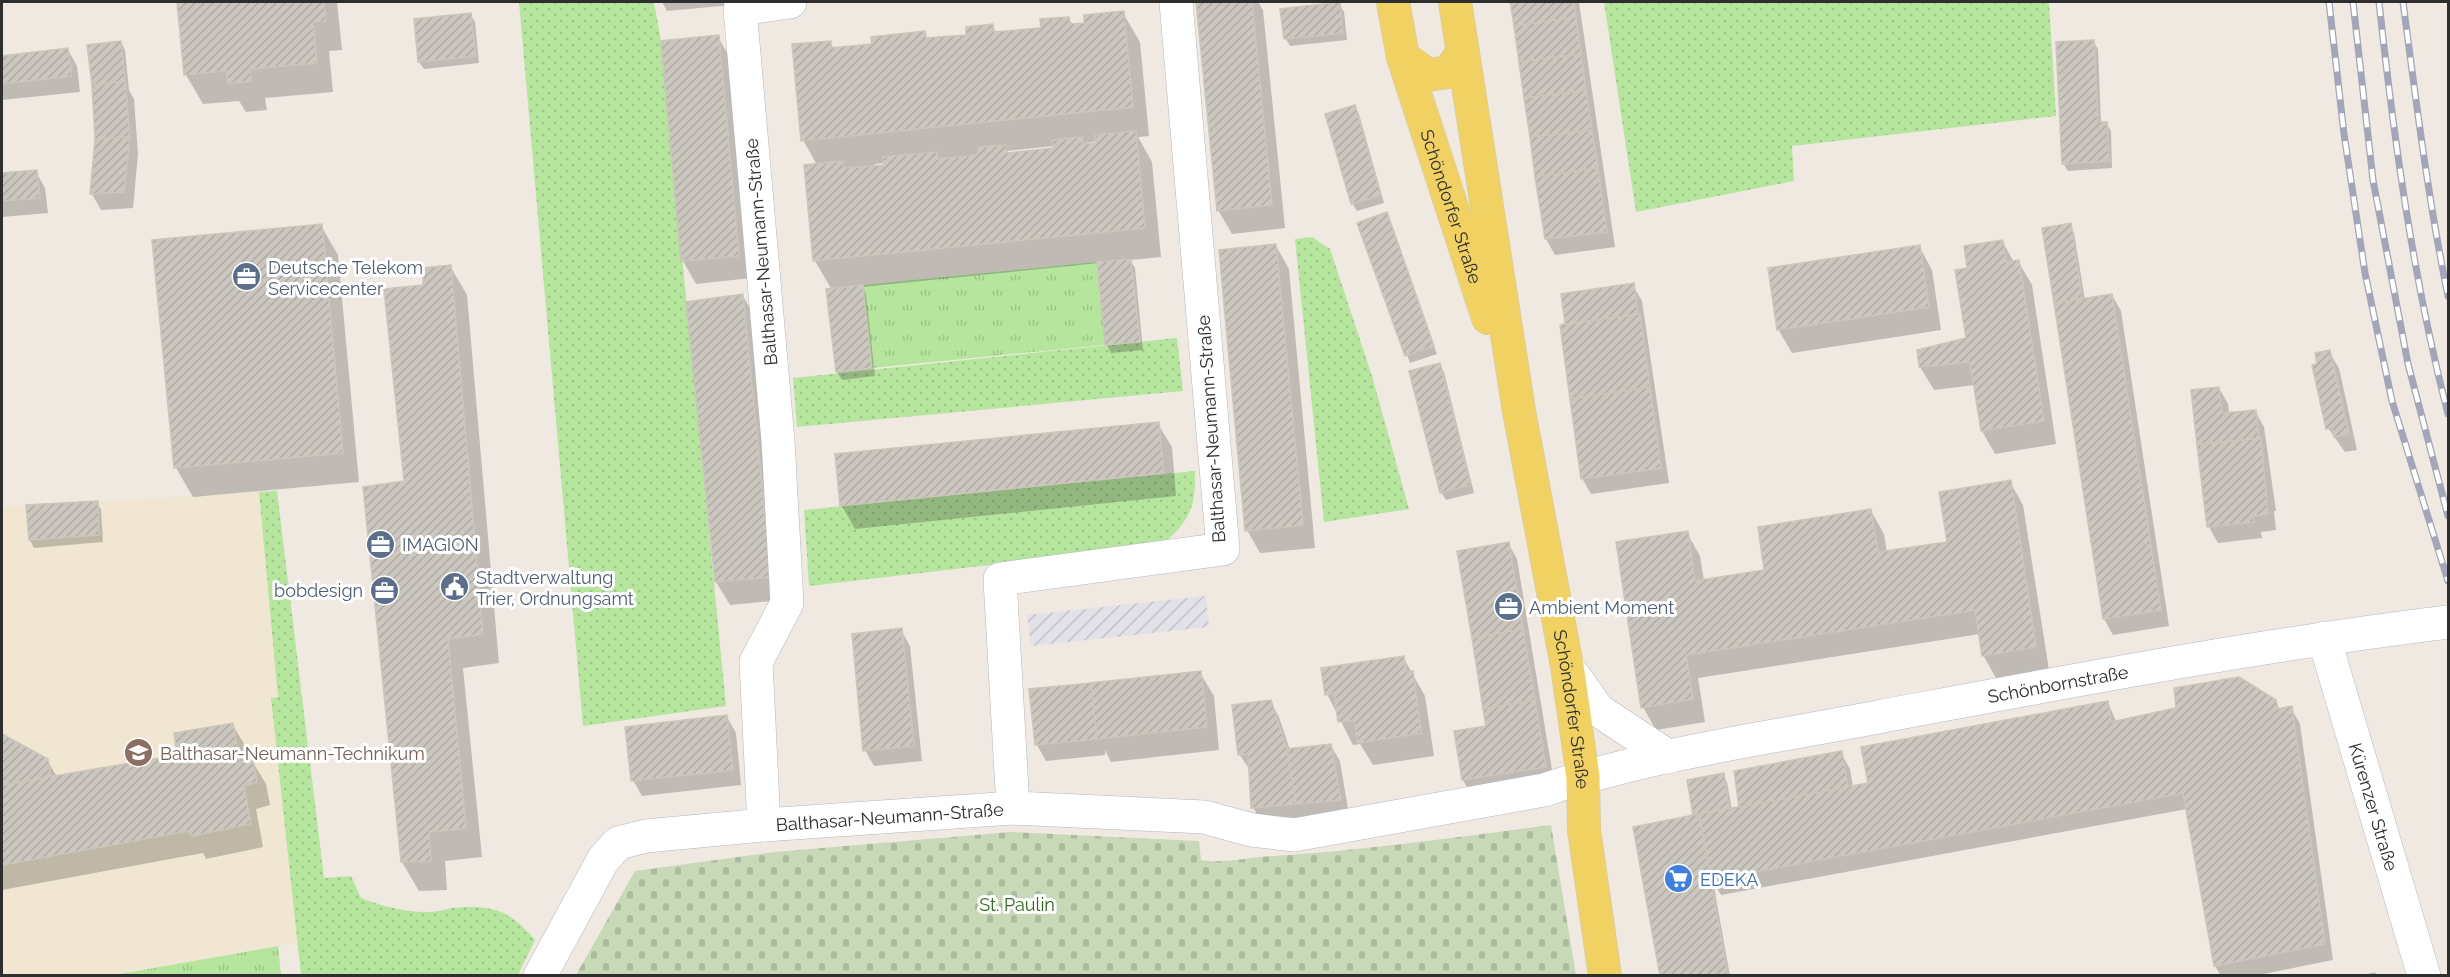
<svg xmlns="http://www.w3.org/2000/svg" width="2450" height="977" viewBox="0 0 2450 977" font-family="Raleway,sans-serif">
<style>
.industrial{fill:url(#industrial-furrows)}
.education{fill:#f0e6d1}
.grass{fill:url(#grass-dots)}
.cemetery{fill:url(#cemetery-stones)}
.park{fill:url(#park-tufts)}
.shadow{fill:#0003;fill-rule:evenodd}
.building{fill:url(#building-hatch);stroke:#cbc5ba;stroke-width:1.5}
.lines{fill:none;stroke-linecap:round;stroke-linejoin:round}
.minor-casing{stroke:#b4b7c1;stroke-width:34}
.major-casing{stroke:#c9c9c9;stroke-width:34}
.minor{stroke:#fff;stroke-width:33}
.major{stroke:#f2d163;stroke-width:33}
.rail-casing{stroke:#a3a6b8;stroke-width:7}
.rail{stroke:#fff;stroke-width:4.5;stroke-dasharray:14;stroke-linecap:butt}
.labels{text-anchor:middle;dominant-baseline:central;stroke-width:6;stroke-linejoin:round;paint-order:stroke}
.street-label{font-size:18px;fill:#2e2e2e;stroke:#fff}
.service-label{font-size:18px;fill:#4e5e75;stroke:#fff;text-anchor:start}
.education-label{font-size:18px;fill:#785e54;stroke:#fff;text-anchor:start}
.shop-label{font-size:18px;fill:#366cbe;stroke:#fff;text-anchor:start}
.park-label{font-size:18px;fill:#2c6e1b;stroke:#fff}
</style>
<defs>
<pattern id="industrial-furrows" width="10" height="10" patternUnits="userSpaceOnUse" patternTransform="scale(1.5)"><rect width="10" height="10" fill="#e3e1e8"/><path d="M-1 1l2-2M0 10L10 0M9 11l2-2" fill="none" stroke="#c3c1c7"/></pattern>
<pattern id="grass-dots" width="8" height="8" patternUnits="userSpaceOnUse" patternTransform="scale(1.5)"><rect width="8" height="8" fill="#b6e59e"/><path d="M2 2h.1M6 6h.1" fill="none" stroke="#9dc588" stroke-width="1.8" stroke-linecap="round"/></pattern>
<pattern id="cemetery-stones" width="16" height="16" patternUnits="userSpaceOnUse" patternTransform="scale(1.5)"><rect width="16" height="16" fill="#c8d9b8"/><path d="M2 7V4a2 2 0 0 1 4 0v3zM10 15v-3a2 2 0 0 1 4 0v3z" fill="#acbb9e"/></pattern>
<pattern id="park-tufts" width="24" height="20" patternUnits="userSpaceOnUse" patternTransform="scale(1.5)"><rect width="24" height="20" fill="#b6e59e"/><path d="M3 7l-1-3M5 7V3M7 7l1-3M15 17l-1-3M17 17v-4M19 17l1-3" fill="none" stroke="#9dc588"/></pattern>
<pattern id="building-hatch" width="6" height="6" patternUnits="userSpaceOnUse" patternTransform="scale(1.5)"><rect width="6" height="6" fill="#cbc7bf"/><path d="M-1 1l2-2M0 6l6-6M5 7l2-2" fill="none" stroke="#afaba4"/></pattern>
</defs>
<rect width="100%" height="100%" fill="#efe9e1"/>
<path class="industrial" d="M1206,596L1209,627L1031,646L1027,615Z"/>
<path class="education" d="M259,492L278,697L271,699L298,942L114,975L2,976V507Z"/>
<g class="grass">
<path d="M519,2H654L661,41L726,706L583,726Z"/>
<path d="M1604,2H2049L2056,116L1792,146L1794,181L1636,212Z"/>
<path d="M1312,237L1330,249L1372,376L1409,509L1324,522L1295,239Z"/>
<path d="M1177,338L1183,391L797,427L793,378Z"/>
<path d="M1195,471C1196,508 1189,521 1162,545L809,586L804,510Z"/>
<path d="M277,491L324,878L351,876L361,898C381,906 408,913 430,912C438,912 445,909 453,908C492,904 510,910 535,940L518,975H301L271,698L278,697L259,492Z"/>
</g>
<path class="cemetery" d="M1551,825L1576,975H576L635,871L775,852L1011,832L1199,841L1201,860C1221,864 1252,857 1274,856C1366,850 1458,837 1551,825Z"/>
<g class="park">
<path d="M1097,262L1105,345L872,368L863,285Z"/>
<path d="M278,946L281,975H114Z"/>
</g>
<g class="shadow">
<path d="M179,2H337L342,50L329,51L333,92L265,98L267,110L246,112L239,101L203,104L186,75Z"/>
<path d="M662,2H764L667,11Z"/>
<path d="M1197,2H1258L1263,10L1285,228L1232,234L1218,210Z"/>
<path d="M1511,2H1579L1615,247L1555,255L1546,239Z"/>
<path d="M1339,4L1344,12L1347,40L1290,46L1286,39Z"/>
<path d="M1123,13L1140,42L1149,136L1138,137L1152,162L1161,257L1130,260L1135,268L1143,350L1111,353L1107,345L1099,263L862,287L866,294L875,376L842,380L837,372L828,290H832L815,261L817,165L803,140L830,42L834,49L873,46L924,33L928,40L967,36L993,26L997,34L1042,29L1068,18L1073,25L1085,24ZM1098,141V145L1086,146L1085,143ZM1054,146V149L1009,154L1007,151ZM885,163V166L875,167V164Z"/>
<path d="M470,14L475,22L479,63L424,69L419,62Z"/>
<path d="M718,37L731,60L751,278L696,284L683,261L662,42Z"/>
<path d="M2093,41L2098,49L2101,123H2106L2111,131L2112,168L2068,171L2063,163Z"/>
<path d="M121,42L125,50L129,90L134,99L138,154L133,208L101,210L92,194L97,139Z"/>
<path d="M68,50L77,66L80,92L2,100V57Z"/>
<path d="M1355,107L1359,114L1384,203L1357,211L1352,203Z"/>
<path d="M36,172L45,188L48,213L2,217V175Z"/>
<path d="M1387,214L1437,354L1410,363L1359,224Z"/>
<path d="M2070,225L2074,233L2085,300L2112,295L2121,311L2169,626L2113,635L2104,619L2044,229Z"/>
<path d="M321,226L338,255L359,482L193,497L176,468L153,242Z"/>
<path d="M2002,241L2014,262L2018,261L2032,285L2056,444L1995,454L1982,431L1975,385L1934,390L1920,367L1968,340L1969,269Z"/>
<path d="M1276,246L1289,269L1315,548L1260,553L1247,530Z"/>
<path d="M1919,246L1932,270L1941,330L1792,353L1778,329Z"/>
<path d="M450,266L467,295L499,663L463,668L482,857L445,861L447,890L419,891L402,862L364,488L405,482Z"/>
<path d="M1633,285L1642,301L1669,483L1591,494L1582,478L1563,295Z"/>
<path d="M743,296L756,319L783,600L730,605L716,582Z"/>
<path d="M2329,352L2339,368L2357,450L2345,452L2328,428L2319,365Z"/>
<path d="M1439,365L1444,372L1474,493L1446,500L1441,492Z"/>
<path d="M2219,388L2228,404L2229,414L2255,411L2264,427L2276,511H2274L2276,530L2261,532L2262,538L2218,543L2209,527L2193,391Z"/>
<path d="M1158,424L1172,447L1176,496L855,529L842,506Z"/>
<path d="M2010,482L2023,505L2049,670L1996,678L1983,655L1980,634L1698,678L1705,722L1656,730L1643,707L1687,533L1700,556L1704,581L1766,571L1871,511L1884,534L1887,553L1949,543Z"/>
<path d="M97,503L101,510L103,542L34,548L30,540L28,507Z"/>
<path d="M1508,543L1517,559L1554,782L1472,796L1463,780L1456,733L1488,727Z"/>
<path d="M901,630L910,646L922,761L874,766L865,750Z"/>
<path d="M1403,657L1425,696L1434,756L1373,765L1360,744L1353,745L1327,694Z"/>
<path d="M1200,673L1214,696L1219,750L1111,762L1105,750V755L1046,761L1037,745L1031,690Z"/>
<path d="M1270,701L1279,717L1290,750L1331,746L1340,761L1349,815L1262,823L1253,807L1250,770L1239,754Z"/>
<path d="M2275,701L2280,710L2291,708L2300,724L2333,960L2254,976H2221L2215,966L2187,809L1721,895L1713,881L1730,976H1662L1695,816L1689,781L1723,775L1727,782L1732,810L1741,808L1841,753L1850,769L1853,787L1870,785L2108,703L2117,723Z"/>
<path d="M727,717L736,733L741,785L642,796L633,780Z"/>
<path d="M232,724L246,747L248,762L252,761L266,784L270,805L256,809L263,847L206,859L203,853L2,890V736L47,760L57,777L179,756Z"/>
<path d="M2375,972L2377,976H2357Z"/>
</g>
<g class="building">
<path d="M177,2H324L326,21L313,22L317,63L250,69L251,81L228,84L226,71L184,75Z"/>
<path d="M1196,2H1252L1272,205L1217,211Z"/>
<path d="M1340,2L1343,33L1284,39L1280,9Z"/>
<path d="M1510,2H1574L1576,17L1514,26Z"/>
<path d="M1124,11L1133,107L801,141L792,44L831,41V48L872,44L871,37L925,31L926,38L966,35V27L993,24L994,32L1041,28L1040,19L1069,17L1070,24L1084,23V15Z"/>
<path d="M471,13L476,56L418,62L414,19Z"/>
<path d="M1576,17L1581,54L1519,62L1514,26Z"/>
<path d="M719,35L739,256L681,261L661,41Z"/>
<path d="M2094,40L2098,122H2107L2109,161L2062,164L2056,42Z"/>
<path d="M121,41L125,81L92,85L87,45Z"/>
<path d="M68,48L72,76L2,84V56Z"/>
<path d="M1581,54L1586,90L1524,98L1519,62Z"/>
<path d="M125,81L130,137L95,139L92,85Z"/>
<path d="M1586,90L1592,130L1530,137L1524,98Z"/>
<path d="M1355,105L1381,195L1351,204L1325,114Z"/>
<path d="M1592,130L1598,168L1535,177L1530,137Z"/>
<path d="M1136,131L1145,228L813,261L804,165L843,161L844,168L884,165L883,157L937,152L938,159L978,155V147L1006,145L1007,153L1053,148L1052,140L1082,137V144L1096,143L1095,135Z"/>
<path d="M130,137L124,192L90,194L95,139Z"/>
<path d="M1598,168L1607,232L1545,239L1535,177Z"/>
<path d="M37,170L40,198L2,201V173Z"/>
<path d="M1387,212L1434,346L1405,356L1357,223Z"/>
<path d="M2071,223L2082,298L2054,303L2042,228Z"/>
<path d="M322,224L343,453L174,468L152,240Z"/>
<path d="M2003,240L2006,262L2019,260L2044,421L1981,431L1970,362L1919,367L1917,350L1966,338L1955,270L1967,268L1964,246Z"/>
<path d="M1276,244L1303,525L1245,531L1219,250Z"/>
<path d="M1920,245L1929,307L1777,330L1768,268Z"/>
<path d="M1131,259L1140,342L1105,345L1097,262Z"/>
<path d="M451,265L483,634L448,639L466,828L429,832L431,861L401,862L363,487L404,481L384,289L423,285V268Z"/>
<path d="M1634,283L1638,314L1565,324L1561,294Z"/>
<path d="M863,285L872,368L836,372L826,289Z"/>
<path d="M743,294L771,577L715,582L686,302Z"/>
<path d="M2112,294L2161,610L2103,619L2054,303Z"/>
<path d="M1640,314L1650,387L1570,399L1560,325Z"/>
<path d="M2330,350L2349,434L2334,437L2332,428L2326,429L2312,365L2317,364L2315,353Z"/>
<path d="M1440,363L1471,485L1440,493L1409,371Z"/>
<path d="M1650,387L1661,468L1581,479L1570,399Z"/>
<path d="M2219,387L2222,413L2256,410L2259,438L2197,445L2191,390Z"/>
<path d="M1159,422L1164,473L840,506L835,454Z"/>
<path d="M2261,438L2268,514L2253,516L2254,522L2207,527L2197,445Z"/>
<path d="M2011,480L2036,647L1982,656L1975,610L1686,655L1693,699L1641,708L1616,542L1688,531L1695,581L1764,570L1758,527L1871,509L1878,552L1947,542L1939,492Z"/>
<path d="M98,501L99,535L29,540L26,505Z"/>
<path d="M1509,542L1523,629L1472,638L1457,551Z"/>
<path d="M902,628L914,746L863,751L852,634Z"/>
<path d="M1523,629L1535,700L1483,709L1472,638Z"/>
<path d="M1404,656L1406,672L1413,671L1421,733L1358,743L1354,720L1338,722L1334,693L1325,695L1321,668Z"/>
<path d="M1201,671L1207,727L1097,739L1091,683Z"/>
<path d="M2239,677L2276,700L2278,709L2292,706L2325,944L2214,966L2183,793L1711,880L1699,814L1868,783L1861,747L2108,701L2111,722L2176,708L2174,688Z"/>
<path d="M1091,683L1097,739L1035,745L1029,689Z"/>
<path d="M1271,700L1287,749L1296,804L1251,808L1248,754L1238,755L1232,705Z"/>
<path d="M1535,700L1546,767L1462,780L1454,731L1486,726L1483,709Z"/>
<path d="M727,715L733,770L631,781L625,727Z"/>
<path d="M233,723L240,762L253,760L257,782L244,786L251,824L192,836L188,831L2,865V785L177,755L174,733Z"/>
<path d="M2,734L48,759L51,777L2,785Z"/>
<path d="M1331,744L1341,800L1296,804L1287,749Z"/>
<path d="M1842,751L1848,787L1739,807L1734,771Z"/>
<path d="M1724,773L1729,808L1693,815L1687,780Z"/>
<path d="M1699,814L1728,976H1660L1633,827Z"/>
</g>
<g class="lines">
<defs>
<g id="minor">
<path id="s1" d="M2324,638L2424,976"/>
<path d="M1567,666L1598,710L1669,757"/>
<path d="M1013,808L1000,579L1223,549L1176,2"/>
<path d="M764,825L756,662L787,603L778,441L740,9L790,2"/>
<path id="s2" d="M540,976L603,860L618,843L646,836L764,825L1013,808L1204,817L1252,830L1294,835L1544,790C1654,753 1770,738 1883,716C2071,681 2259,645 2448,622"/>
</g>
<g id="major">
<path id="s3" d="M1393,2L1403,57L1488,318"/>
<path id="s4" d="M1455,2L1519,411L1567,666L1583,777L1584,830L1605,976"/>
<path d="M1403,57L1428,75L1448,72L1463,53"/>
</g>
</defs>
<use href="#minor" class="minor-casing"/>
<use href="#major" class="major-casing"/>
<use href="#minor" class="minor"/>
<use href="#major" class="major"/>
<defs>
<g id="rail">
<path d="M2329,2L2344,134L2365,273L2392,401L2448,581"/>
<path d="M2353,2L2373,180L2408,364L2448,516"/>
<path d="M2379,2C2394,140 2413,279 2448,414"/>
<path d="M2403,2C2416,100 2428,199 2448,296"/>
</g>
</defs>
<use href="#rail" class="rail-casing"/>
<use href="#rail" class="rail"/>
</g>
<defs>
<symbol id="office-disc" viewBox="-11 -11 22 22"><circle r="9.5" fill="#5c6f8a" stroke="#fff"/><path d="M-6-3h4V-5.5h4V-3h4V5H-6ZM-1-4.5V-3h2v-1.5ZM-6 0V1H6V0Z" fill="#fff"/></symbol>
<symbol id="civic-disc" viewBox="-11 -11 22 22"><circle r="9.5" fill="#5c6f8a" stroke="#fff"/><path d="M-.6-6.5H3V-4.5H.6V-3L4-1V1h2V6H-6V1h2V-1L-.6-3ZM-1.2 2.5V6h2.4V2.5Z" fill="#fff"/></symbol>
<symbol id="school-disc" viewBox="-11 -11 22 22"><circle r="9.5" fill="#8d6e63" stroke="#fff"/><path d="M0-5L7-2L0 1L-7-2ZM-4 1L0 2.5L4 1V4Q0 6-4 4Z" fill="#fff"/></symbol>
<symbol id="supermarket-disc" viewBox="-11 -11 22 22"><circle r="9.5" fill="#3f7fe0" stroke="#fff"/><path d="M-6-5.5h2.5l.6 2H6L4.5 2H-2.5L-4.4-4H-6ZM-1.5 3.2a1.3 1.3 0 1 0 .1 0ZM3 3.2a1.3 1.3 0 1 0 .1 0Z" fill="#fff"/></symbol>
</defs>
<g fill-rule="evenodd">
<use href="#office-disc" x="230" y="260" width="33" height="33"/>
<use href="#office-disc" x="364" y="528" width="33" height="33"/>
<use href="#civic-disc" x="438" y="570" width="33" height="33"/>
<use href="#office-disc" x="368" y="574" width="33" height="33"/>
<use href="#office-disc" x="1492" y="590" width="33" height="33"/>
<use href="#school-disc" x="122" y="736" width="33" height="33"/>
<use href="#supermarket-disc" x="1662" y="862" width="33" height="33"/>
</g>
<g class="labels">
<g class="street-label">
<text stroke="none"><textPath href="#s3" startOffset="213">Schöndorfer Straße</textPath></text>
<text transform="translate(761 252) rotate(-95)">Balthasar-Neumann-Straße</text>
<text transform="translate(1211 429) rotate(-94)">Balthasar-Neumann-Straße</text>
<text stroke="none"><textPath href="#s2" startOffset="1614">Schönbornstraße</textPath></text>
<text stroke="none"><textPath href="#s4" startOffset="717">Schöndorfer Straße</textPath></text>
<text stroke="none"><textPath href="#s1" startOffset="176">Kürenzer Straße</textPath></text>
<text stroke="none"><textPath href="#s2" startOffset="428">Balthasar-Neumann-Straße</textPath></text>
</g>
<g class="service-label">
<text x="268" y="267">Deutsche Telekom<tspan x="268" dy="21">Servicecenter</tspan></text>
<text x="402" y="544">IMAGION</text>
<text x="476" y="577">Stadtverwaltung<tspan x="476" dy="21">Trier, Ordnungsamt</tspan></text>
<text x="363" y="590" text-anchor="end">bobdesign</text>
<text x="1529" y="607">Ambient Moment</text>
</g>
<g class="education-label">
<text x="160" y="753">Balthasar-Neumann-Technikum</text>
</g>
<g class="shop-label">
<text x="1700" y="879">EDEKA</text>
</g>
<g class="park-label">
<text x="1017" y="904">St. Paulin</text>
</g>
</g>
<rect width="2450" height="977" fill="none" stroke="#2e2e2e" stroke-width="6"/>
</svg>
